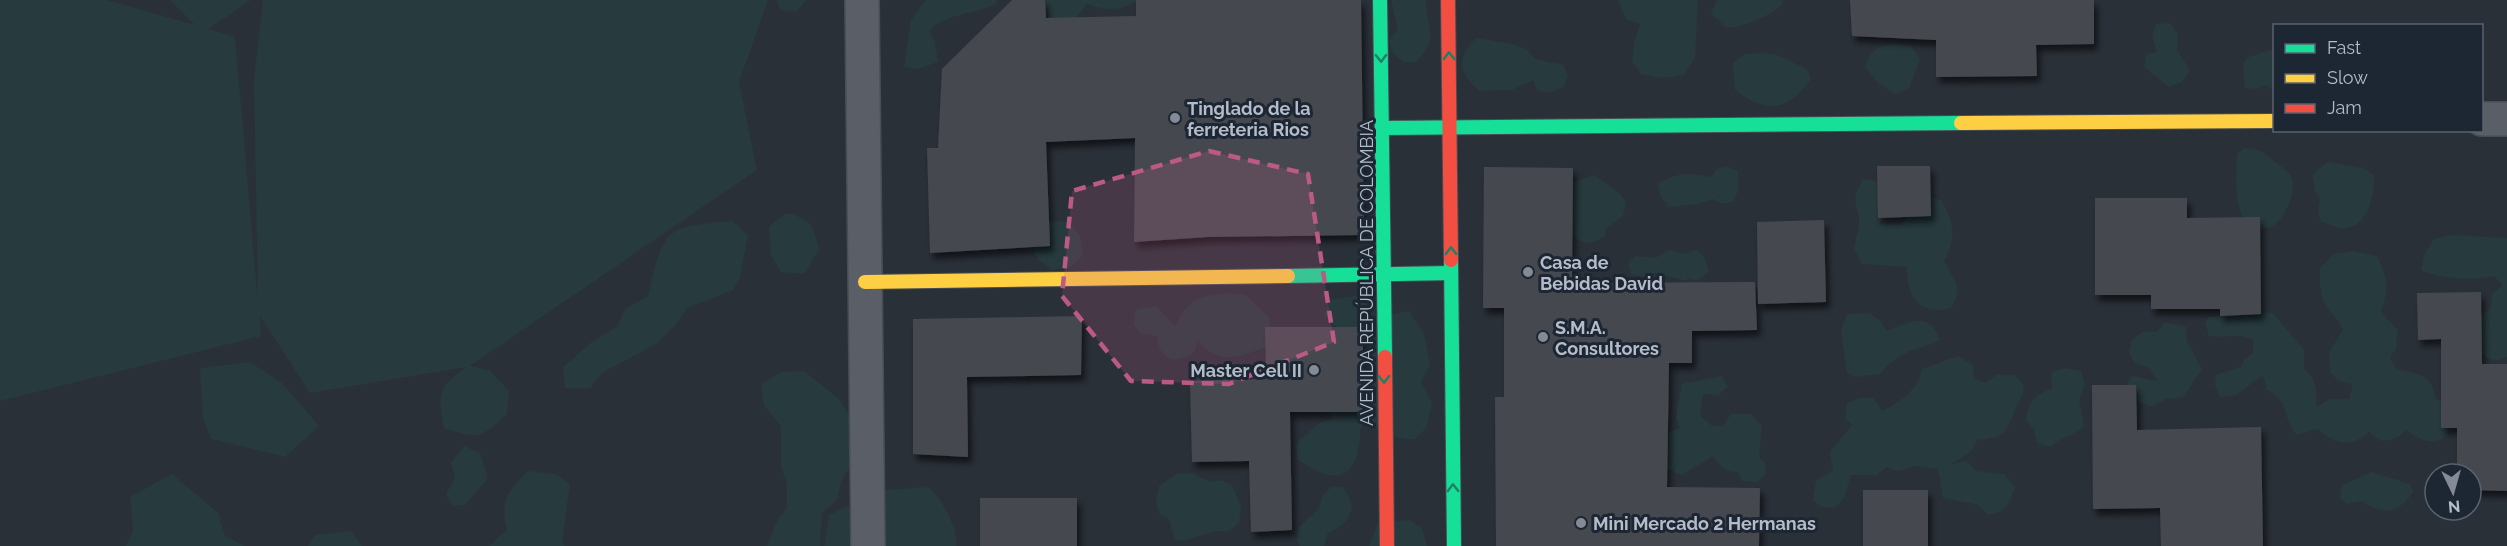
<svg xmlns="http://www.w3.org/2000/svg" width="2507" height="546" viewBox="0 0 2507 546" font-family="Raleway,sans-serif">
<style>
.green{fill:#273a3e}
.building{fill:#444950;filter:url(#shadow)}
.lines{fill:none;stroke-linecap:round;stroke-linejoin:round}
.street-casing{stroke:#484c53;stroke-width:36}
.fast-casing{stroke:#484c53;stroke-width:16}
.slow-casing{stroke:#484c53;stroke-width:16}
.jam-casing{stroke:#484c53;stroke-width:16}
.street{stroke:#5a5e66;stroke-width:33}
.fast{stroke:#16e098;stroke-width:14}
.slow{stroke:#ffcf43;stroke-width:14}
.jam{stroke:#f24e42;stroke-width:14}
.oneway{stroke:#1a8366}
.marked{fill:#bc5a87;fill-opacity:0.2;stroke:#bc5a87;stroke-width:4.5;stroke-dasharray:12 8;stroke-linejoin:round}
.poi-dot{fill:#848b96;stroke:#1d2633;stroke-width:2}
.labels{text-anchor:middle;dominant-baseline:central;stroke-width:6;stroke-linejoin:round;paint-order:stroke}
.poi-label{font-size:18px;font-weight:bold;fill:#b4bcc9;stroke:#1d2633;text-anchor:start}
.street-label{font-size:18px;fill:#b4bcc9;stroke:#1d2633}
</style>
<defs>
<filter id="shadow"><feDropShadow dx="3.5" dy="6" stdDeviation="3" flood-color="#0009"/></filter>
</defs>
<rect width="100%" height="100%" fill="#2a3038"/>
<g class="green">
<path d="M0,0H107L195,25L170,0H251L208,29L235,37L258,302L254,78L263,0H768L739,82L757,170L470,366L489,370L509,391L507,414C482,438 478,440 444,428C437,395 439,386 466,367L310,393L260,316L261,336L0,401Z"/>
<path d="M777,0H806L796,12L780,10Z"/>
<path d="M926,0H997L996,4C975,14 944,14 929,31L935,42L938,62L918,69L904,67L911,20Z"/>
<path d="M1038,0H1137C1121,12 1105,11 1087,4L1069,27L1053,23L1038,9Z"/>
<path d="M1391,0H1426C1426,30 1441,37 1416,62H1403L1392,52L1389,40L1398,30Z"/>
<path d="M1618,0H1698L1695,58L1684,75L1662,78L1641,74L1632,61L1634,43L1640,24L1626,19Z"/>
<path d="M1717,0H1782L1783,4C1766,18 1749,25 1727,28L1711,14Z"/>
<path d="M2170,23L2178,35L2177,50L2190,70L2182,82L2169,87L2144,67L2146,54L2157,52L2152,35L2156,24Z"/>
<path d="M1476,38L1512,44L1526,49L1535,59L1563,65L1568,75L1564,87L1549,93L1537,90L1533,80L1512,90L1480,91C1458,74 1456,58 1476,38Z"/>
<path d="M1894,44L1911,46L1920,59L1909,88L1895,94L1878,83L1865,67C1870,50 1877,46 1894,44Z"/>
<path d="M2274,49V90L2264,85L2257,89L2245,88L2243,64L2248,57Z"/>
<path d="M1764,53L1777,55L1807,69L1811,79C1788,112 1766,114 1735,90L1733,63L1745,54Z"/>
<path d="M2245,148L2262,151C2270,160 2290,170 2292,178C2297,192 2284,221 2271,227C2263,230 2256,228 2248,226C2233,205 2236,179 2237,154Z"/>
<path d="M2327,162L2363,168L2374,175C2375,194 2367,232 2340,228C2334,227 2327,223 2321,221L2318,212L2320,198L2315,191L2312,175Z"/>
<path d="M1725,166L1738,171L1739,188L1734,201L1722,204L1713,199L1697,204L1669,207L1661,197L1658,184C1676,172 1690,173 1711,177L1716,170Z"/>
<path d="M1594,175L1620,194L1626,203L1623,216L1606,228L1605,236C1593,245 1585,245 1573,236L1567,184Z"/>
<path d="M1863,179L1884,182L1887,205L1879,224L1901,225L1912,207L1925,196L1941,200C1954,222 1957,238 1944,261C1955,282 1964,285 1951,308C1920,317 1906,296 1907,267L1862,264L1854,249C1855,241 1858,233 1859,225C1861,204 1847,206 1863,179Z"/>
<path d="M786,213C811,218 813,226 819,250L804,274L781,272L771,255L769,227Z"/>
<path d="M732,221L748,235L740,278L733,290L687,308L675,326L656,344L602,373L590,388H565L563,367L592,342L618,326L625,309L648,296C664,228 663,227 732,221Z"/>
<path d="M1067,221L1080,236L1083,255L1071,267L1052,270L1038,259L1028,238L1041,222Z"/>
<path d="M2452,235L2507,238V357C2493,364 2487,358 2477,349L2474,323L2491,307L2492,294L2503,285L2494,276C2471,281 2442,279 2421,270L2424,255L2434,239Z"/>
<path d="M1669,250L1683,254L1696,250L1704,256L1709,272L1698,281L1686,278L1692,282L1655,273L1645,277L1631,274L1628,263L1636,256L1655,258Z"/>
<path d="M2353,251L2377,256C2389,282 2389,285 2381,312L2398,330L2396,349L2390,357L2396,369C2418,375 2431,371 2435,398L2448,407L2450,421L2447,436C2430,446 2421,440 2406,430C2398,439 2391,440 2380,441L2369,432C2351,448 2335,445 2318,429L2297,435C2280,416 2293,405 2267,390L2263,375L2236,395L2220,397L2215,386L2216,375L2241,367L2244,360L2253,353V339C2235,332 2227,339 2209,336L2205,322L2208,317C2230,316 2251,310 2273,313L2304,350V369C2319,382 2315,389 2317,407L2329,399H2349L2353,384L2338,381L2330,372L2329,352L2343,330C2339,320 2332,315 2326,306C2319,294 2320,282 2320,268L2334,254Z"/>
<path d="M1230,293L1246,295L1269,317L1274,344C1244,354 1223,369 1197,341L1195,351C1176,366 1159,361 1157,336L1140,333L1134,325L1135,310L1156,306L1175,326C1189,298 1200,295 1230,293Z"/>
<path d="M1361,295L1373,318L1409,311L1424,334L1430,365L1421,382L1432,404L1426,428L1415,439C1394,440 1381,432 1365,419C1357,433 1362,431 1359,445C1352,489 1324,478 1297,459V443L1319,423L1332,419L1325,399L1350,335L1332,324L1324,315L1330,300Z"/>
<path d="M1869,313L1881,321L1886,331C1911,323 1927,309 1940,340C1912,353 1903,348 1880,374L1856,377L1847,373L1841,331L1847,314Z"/>
<path d="M2165,322L2186,327L2187,341L2202,369L2183,397L2166,399L2152,407L2130,398L2125,390L2131,376L2157,381L2150,368L2134,363L2129,352L2132,340L2142,332H2157Z"/>
<path d="M1958,356L1973,365L1974,378L1986,383L1996,375H2015L2024,386C2023,397 2018,402 2014,412C2004,436 2006,437 1977,440L1972,451L1950,465L1966,460L1976,471L2004,474L2015,487C2011,502 2005,514 1987,514L1978,505L1943,498L1938,469L1917,466L1897,471L1887,467L1877,475H1851L1844,498L1835,508L1822,507L1813,500L1816,481L1833,470L1830,452L1852,425L1845,419L1847,403L1859,398H1873L1882,411C1902,401 1917,391 1922,369Z"/>
<path d="M250,362L282,383L319,426L285,457L211,439L203,418L200,368Z"/>
<path d="M2065,368L2081,371L2085,384L2079,400L2084,427C2072,436 2061,436 2051,447L2037,443L2034,430L2026,420C2028,401 2035,396 2052,388L2051,372Z"/>
<path d="M804,371L839,399L850,416L851,466L841,482L837,500L822,513L820,546H767L777,521L787,507V485L781,466V426L764,405L761,384L781,372Z"/>
<path d="M1721,376L1728,387L1718,395L1703,394L1700,416L1712,426H1723L1731,414H1751L1762,426L1759,457L1766,464L1765,475L1757,482L1742,481L1737,472C1725,472 1720,466 1713,456L1682,475L1661,466L1660,436L1680,428L1676,417L1682,384Z"/>
<path d="M464,446L480,453L488,478L465,505L453,506L446,494L455,478L451,463Z"/>
<path d="M528,471L556,474L570,484L562,542L565,546H489L507,530C500,499 507,493 528,471Z"/>
<path d="M2371,472L2410,484L2413,492C2399,513 2383,516 2362,501L2347,504L2340,497L2342,485Z"/>
<path d="M1192,473L1211,482L1221,480L1232,485L1241,507L1239,523L1229,531L1212,532L1187,540H1175L1169,519L1160,515L1156,502L1159,486L1176,474Z"/>
<path d="M172,474L218,513L225,536L245,546H126L133,531L130,497Z"/>
<path d="M927,487C941,495 959,530 956,546H824L829,515L862,500L871,491Z"/>
<path d="M1331,487H1342C1361,509 1349,523 1327,534L1324,546H1300L1297,541L1298,528L1318,510L1323,495Z"/>
<path d="M1409,520L1422,528L1427,546H1369L1378,523Z"/>
<path d="M351,531L362,546H308L315,535Z"/>
</g>
<g class="building">
<path d="M1012,0H1045L1046,18L1136,16V0H1361L1364,235L1208,237L1134,242L1135,138L1046,142L1050,246L930,253L927,148H938L942,69Z"/>
<path d="M1850,0H2094V44L2036,45L2037,76L1936,77V40L1852,36Z"/>
<path d="M1877,166H1930L1931,216L1878,218Z"/>
<path d="M1484,167L1573,168L1572,283L1755,282L1757,330L1692,331V363H1669L1667,487L1760,488L1759,546H1496L1495,397H1504V308H1483Z"/>
<path d="M2095,198H2187V218L2260,217L2261,314L2220,316V309H2151V295H2095Z"/>
<path d="M1824,220L1826,302L1758,304L1757,222Z"/>
<path d="M2481,292L2482,364H2507V491L2471,490V474H2457V428H2441V339L2418,340L2417,293Z"/>
<path d="M1082,316L1081,375L967,377L968,457L913,454V319Z"/>
<path d="M1265,327H1363V412H1290L1292,530L1251,532L1249,461L1192,462L1190,381L1266,379Z"/>
<path d="M2092,385H2136L2137,430L2261,427L2263,546H2161L2160,508L2093,509Z"/>
<rect x="1863" y="490" width="65" height="56"/>
<rect x="980" y="498" width="97" height="48"/>
</g>
<g class="lines">
<defs>
<g id="street">
<path d="M862,0L868,546"/>
<path d="M2482,119H2507"/>
</g>
<g id="fast">
<path d="M1380,0L1385,357"/>
<path d="M1383,128L1961,123"/>
<path d="M1451,260L1454,546"/>
<path d="M1288,276L1451,273"/>
</g>
<g id="slow">
<path d="M1961,123L2274,121"/>
<path d="M865,282L1288,276"/>
</g>
<g id="jam">
<path d="M1448,0L1451,260"/>
<path d="M1385,357L1387,546"/>
</g>
</defs>
<use href="#street" class="street-casing"/>
<use href="#fast" class="fast-casing"/>
<use href="#slow" class="slow-casing"/>
<use href="#jam" class="jam-casing"/>
<use href="#street" class="street"/>
<use href="#fast" class="fast"/>
<use href="#slow" class="slow"/>
<use href="#jam" class="jam"/>
</g>
<defs><path id="oneway-chevron" d="M-2-3.5L2.5 0L-2 3.5" fill="none" stroke-width="1.6" stroke-linecap="round" stroke-linejoin="round" transform="scale(1.5)"/></defs>
<g class="oneway">
<use href="#oneway-chevron" transform="translate(1449 56) rotate(-91)"/>
<use href="#oneway-chevron" transform="translate(1381 58) rotate(89)"/>
<use href="#oneway-chevron" transform="translate(1451 251) rotate(-91)"/>
<use href="#oneway-chevron" transform="translate(1384 379) rotate(89)"/>
<use href="#oneway-chevron" transform="translate(1453 488) rotate(-91)"/>
</g>
<path class="marked" d="M1209,151L1308,174L1334,342L1229,384L1131,381L1062,296L1072,191Z"/>
<g class="poi-dot">
<circle cx="1175" cy="118" r="6"/>
<circle cx="1528" cy="272" r="6"/>
<circle cx="1543" cy="337" r="6"/>
<circle cx="1314" cy="370" r="6"/>
<circle cx="1581" cy="523" r="6"/>
</g>
<g class="labels">
<g class="poi-label">
<text x="1187" y="108">Tinglado de la<tspan x="1187" dy="21">ferreteria Rios</tspan></text>
<text x="1540" y="262">Casa de<tspan x="1540" dy="21">Bebidas David</tspan></text>
<text x="1555" y="327">S.M.A.<tspan x="1555" dy="21">Consultores</tspan></text>
<text x="1302" y="370" text-anchor="end">Master Cell II</text>
<text x="1593" y="523">Mini Mercado 2 Hermanas</text>
</g>
<g class="street-label">
<text transform="translate(1366 273) rotate(-90)">AVENIDA REPÚBLICA DE COLOMBIA</text>
</g>
</g>
<rect x="2273" y="24" width="210" height="108" fill="#1d2633" stroke="#59626f" stroke-width="1.5"/>
<rect x="2285" y="44" width="30" height="9" fill="#16e098" stroke="#59626f" stroke-width="1.5"/>
<text x="2327" y="54" font-size="18" fill="#b4bcc9">Fast</text>
<rect x="2285" y="74" width="30" height="9" fill="#ffcf43" stroke="#59626f" stroke-width="1.5"/>
<text x="2327" y="84" font-size="18" fill="#b4bcc9">Slow</text>
<rect x="2285" y="104" width="30" height="9" fill="#f24e42" stroke="#59626f" stroke-width="1.5"/>
<text x="2327" y="114" font-size="18" fill="#b4bcc9">Jam</text>
<g transform="translate(2453 492) rotate(175)"><circle r="28" fill="#1d2633" stroke="#59626f" stroke-width="1.5"/>
<path d="M0-4.5L10 22L0 15L-10 22Z" fill="#848b96"/>
<text y="-9" font-size="16" font-weight="bold" text-anchor="middle" fill="#b4bcc9">N</text>
</g>
</svg>
